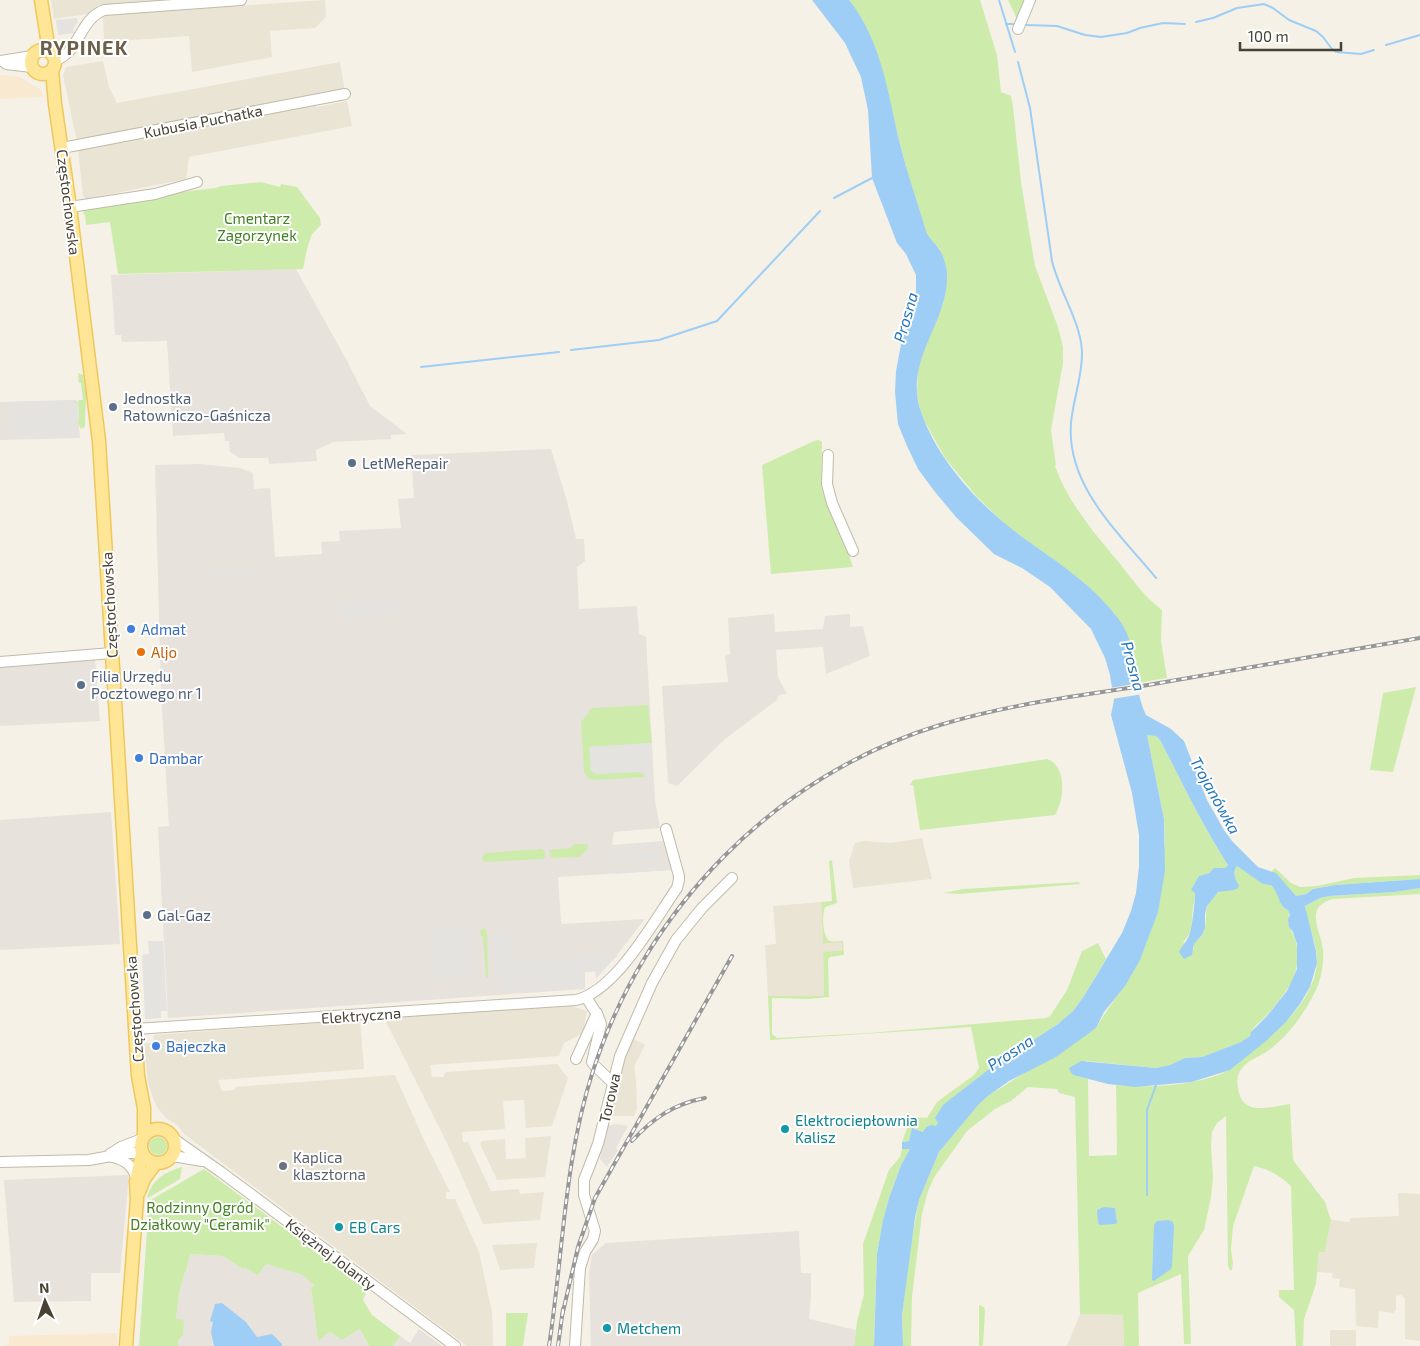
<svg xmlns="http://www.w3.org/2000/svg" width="1420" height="1346" viewBox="0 0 1420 1346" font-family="'Exo 2',sans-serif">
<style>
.residential{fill:#e9e4d4}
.commercial{fill:#f8e9d0}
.industrial{fill:#e7e2dc}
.green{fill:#cdecac}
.parking{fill:#e5e3df}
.water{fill:#9ecef6}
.pier{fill:#f5f1e7}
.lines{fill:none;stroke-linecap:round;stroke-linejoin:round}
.stream{stroke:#9ecef6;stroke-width:2}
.minor-casing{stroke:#c1baa8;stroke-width:12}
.major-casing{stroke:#eec85c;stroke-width:15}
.minor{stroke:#fff;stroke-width:10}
.major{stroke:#ffe696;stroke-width:12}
.rail-casing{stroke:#979797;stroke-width:4}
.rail{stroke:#fff;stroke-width:2;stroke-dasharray:5.5;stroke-linecap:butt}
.service-dot{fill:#5c6f8a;stroke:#fff;stroke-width:2}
.shop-dot{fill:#3f7fe0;stroke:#fff;stroke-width:2}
.food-dot{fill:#e8710a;stroke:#fff;stroke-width:2}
.culture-dot{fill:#0f9aa8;stroke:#fff;stroke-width:2}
.worship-dot{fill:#6b7280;stroke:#fff;stroke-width:2}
.labels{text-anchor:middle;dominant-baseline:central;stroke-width:4;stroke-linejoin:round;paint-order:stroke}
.street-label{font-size:15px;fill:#484235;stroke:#fff}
.park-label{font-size:15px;fill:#428023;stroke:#fff}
.service-label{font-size:15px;fill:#4e5e75;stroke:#fff;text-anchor:start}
.shop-label{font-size:15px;fill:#366cbe;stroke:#fff;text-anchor:start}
.food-label{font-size:15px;fill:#c56008;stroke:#fff;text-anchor:start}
.culture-label{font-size:15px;fill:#0d838f;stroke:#fff;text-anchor:start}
.worship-label{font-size:15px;fill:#5b616d;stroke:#fff;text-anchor:start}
.water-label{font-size:16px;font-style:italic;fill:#2576be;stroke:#fff}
.district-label{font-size:20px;font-weight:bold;letter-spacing:1px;fill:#6c604b;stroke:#fff}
</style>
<rect width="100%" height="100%" fill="#f5f1e7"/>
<g class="residential">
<path d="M51,0H170L98,5L87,14L54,19Z"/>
<path d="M325,0L326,17L315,28L270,31L272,57L192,72L189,36L104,42L103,15Z"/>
<path d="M103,61L109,87L117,103L340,62L345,91L77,142L63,75L66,67Z"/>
<path d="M347,101L352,126L189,157L186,179L86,199L83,196L78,149L150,135L155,137L171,134L174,130L313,103L317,107Z"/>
<path d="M922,838L932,879L853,888L849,861L855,843L864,841L891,843Z"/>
<path d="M821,902L823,942H842V952L823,953L824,997L768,996L765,945L776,944L773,906Z"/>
<path d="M571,1006L587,1011L583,1033L564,1043L559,1056L430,1065L432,1077H443L446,1072L557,1064L568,1078L552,1126L526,1128L524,1100L503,1101L505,1129L462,1132L463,1142H468L491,1191L519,1189L520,1194L544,1192L540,1220L483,1224L447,1143L384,1018L516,1008Z"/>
<path d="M360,1020L364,1069L218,1080L222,1091L235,1090V1087L395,1075L424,1140L450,1192H446V1199H455L479,1252L492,1312L493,1346H467L456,1338L184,1134L177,1125L166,1118L157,1107L153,1098L148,1083L144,1044L154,1042V1035Z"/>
<path d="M632,1038L645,1045L634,1066L636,1079L637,1109L634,1116H608L619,1070Z"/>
<path d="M551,1136L545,1177L497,1180L480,1144L482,1141L505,1139L506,1159L526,1158L525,1138Z"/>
<path d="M1398,1193L1420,1194V1341L1405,1339V1299L1401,1295L1396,1296V1310L1393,1313L1379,1311L1378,1328L1356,1326L1355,1289L1339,1287L1340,1279L1332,1278L1333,1273L1317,1272L1319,1252H1325L1331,1220L1349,1222L1351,1218L1399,1216Z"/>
<path d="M537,1243L534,1268L500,1270L492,1245Z"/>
<path d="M1080,1314L1123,1315L1124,1346H1067Z"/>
<rect x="1330" y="1330" width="26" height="16"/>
</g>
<g class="commercial">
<path d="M0,75L20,77L41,90L42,97L0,99Z"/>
<path d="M117,1333V1346H0L9,1345V1336Z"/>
</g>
<g class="industrial">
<path d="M296,269L346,359L370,406L407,434L391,435V439L333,442L316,450L317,461L269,464L268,458H240L230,452L229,441H225L224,433L173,436L167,341L122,342L121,335H115L111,275Z"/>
<path d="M77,400L80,438L0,440V402Z"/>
<path d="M551,449L567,501L576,539H584L585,561L577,567L579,609L637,606L639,634L646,637L655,800L660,828L614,832L612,845L663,841L672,870L558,877L561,922L562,924L645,919L616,956L596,979L595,971L585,972V989L168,1018L158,827L169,826L161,691L155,465L200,464L240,468L253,473L254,489L270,488L275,557L322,554L321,542L340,541L339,531L401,528L398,499L414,498L411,455Z"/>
<path d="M774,614L775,632L823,629L825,616L850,614V627L863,626L870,656L826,674L823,647L776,650L778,677L787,694L779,695L777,700L725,739L677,786L668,783L662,686L728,682L725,656L730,654L728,618Z"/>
<path d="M95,660L100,721L0,726V666Z"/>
<path d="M111,812L120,944L0,950V820Z"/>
<path d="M616,1124L628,1126L616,1148L618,1150L607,1167L600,1159L606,1128L608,1126Z"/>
<path d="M129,1175L120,1273H91V1301L14,1302L4,1180Z"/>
<path d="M799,1231L801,1273H811V1294L809,1319L856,1330L854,1346H591L589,1273L592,1255L606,1243Z"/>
<path d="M189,1254L223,1256L243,1269L245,1268L258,1275L266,1264L302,1275L314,1285L311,1288L318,1341L330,1332L342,1340L360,1329L369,1346H178L176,1319L179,1294L185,1271H187Z"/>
<path d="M419,1329L442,1346H393L400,1336L410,1343Z"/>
</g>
<g class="green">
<path d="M849,0H980L997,55L1001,92L1011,96L1013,106L1021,182L1035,266L1058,327L1063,347V363L1051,430L1056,465L1055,466C1068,503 1096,535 1121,565C1133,581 1146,598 1162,610L1161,641L1167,678L1137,683L1134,664L1115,614L1085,584L1006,525L977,497L945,458L925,422L920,410L917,394L918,367L922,353L943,304L946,290V266L939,248L927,236L913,195L878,57L862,20Z"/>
<path d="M1008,0H1028L1017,19Z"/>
<path d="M261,182L280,187L281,184L297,187L320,218L321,225L312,234L307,249L303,269L118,274L110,222L86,225L85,215H84L83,209L189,191L216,188L221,186Z"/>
<path d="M78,373L83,375L86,396L85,424V427L81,429L77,421H79L78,403L73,404V400L74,402H78L79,400H83L81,383H79Z"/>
<path d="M819,440L822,442L821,485L825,499L843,536L853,567L771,574L762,465L814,441Z"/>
<path d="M1416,687L1393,772L1370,770L1383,693Z"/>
<path d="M648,705L652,743L589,747L594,773L639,772L644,774L645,777L595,780L588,778L584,772L581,722L592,708Z"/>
<path d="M1152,734L1156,736L1160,740C1182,782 1202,825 1228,865L1225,868H1214L1209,873L1199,876C1196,887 1195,897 1193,908C1191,921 1194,932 1183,942L1194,950V944C1199,939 1204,934 1205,927C1208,913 1203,905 1216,894C1222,889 1232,887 1239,885L1234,876L1237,866L1259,881L1271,885L1277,890L1284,908L1288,910C1291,915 1288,919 1289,925C1290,931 1295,936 1296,942C1303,975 1286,992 1267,1015C1261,1022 1252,1026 1250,1036L1241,1042L1202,1057L1185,1058L1170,1065L1156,1068L1086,1061L1073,1075L1088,1079L1089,1156L1117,1155L1116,1085C1150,1088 1189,1086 1221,1074C1231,1070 1237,1063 1246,1056C1274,1035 1315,1001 1317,962C1318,943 1306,925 1305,906L1320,898L1329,896L1395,892L1420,888V894L1333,899C1303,907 1321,930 1323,950C1324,965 1321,981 1314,994C1303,1015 1288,1036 1269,1050C1261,1056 1250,1059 1243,1067C1238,1072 1236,1080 1238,1088C1242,1117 1269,1107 1290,1104L1293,1160L1325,1202L1331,1220L1325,1252H1319L1316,1284L1304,1319L1303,1346H1296L1294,1310L1279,1297V1290H1294L1291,1186C1280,1176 1269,1169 1254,1166L1233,1226L1231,1250L1233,1263L1232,1270H1230L1228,1266L1226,1116L1217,1123L1212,1132L1211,1146L1213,1178L1211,1197L1204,1230L1188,1256L1191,1344H1184L1181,1274L1138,1293L1139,1346H1124L1123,1315L1080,1314L1075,1097L1059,1093L1057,1089L1028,1087L1011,1101L995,1109L967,1131L935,1176L928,1191L922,1214L912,1297L911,1346H903L902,1315L910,1249L919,1200L939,1152L978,1104L988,1096L1096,1028C1111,1001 1134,978 1144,948L1165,844L1164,819L1147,735Z"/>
<path d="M1047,759C1068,766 1064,801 1055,815L920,830L913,785H910L913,780Z"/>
<path d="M574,844H588L587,850L579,857L551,858L549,850L570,848Z"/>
<path d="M541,849L545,851V858L542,859L484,862L482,858L485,853Z"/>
<path d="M832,860L837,903L825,907C822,914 822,937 830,941C832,942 839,941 843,941L844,955L830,957L828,960L829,997L808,999L772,998V1034L777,1038L869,1033L1046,1018L1050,1016L1067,990L1082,951L1098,943L1106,959L1084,996L1073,1011L1058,1024L1035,1039L1026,1042L1022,1048L997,1063L977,1079L936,1127L923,1132L914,1128L909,1141L902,1142L911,1117L927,1118L937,1102L974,1075L979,1068L971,1027L770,1040L768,996H824L823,952L842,951V942L823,943L821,902L832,901L829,861Z"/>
<path d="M1275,868L1291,883L1300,887L1317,886L1354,878L1420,875V879L1335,885L1313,889L1306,894L1296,896L1272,871Z"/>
<path d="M1079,882L1080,884L959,894L944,893L963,889Z"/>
<path d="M484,928L486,930L487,934L488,978L486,977L483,936H481L480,931Z"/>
<circle cx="158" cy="1146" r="9"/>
<path d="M902,1149H910L901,1165L889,1198L883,1220L877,1253L874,1346H854L857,1322L864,1294L863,1244L889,1170L900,1157Z"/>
<path d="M182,1167L180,1179L148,1198L147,1197C152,1180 164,1172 182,1167Z"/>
<path d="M204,1169L367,1290L363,1300L372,1315L400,1336L393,1346H369L360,1329L342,1340L330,1332L318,1341L311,1288L314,1285L302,1275L266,1264L258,1275L245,1268L243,1269L223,1256L190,1254L186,1272H185L179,1294L176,1319L184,1320L183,1335L178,1340V1346H139L149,1201Z"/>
<path d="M979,1305L984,1307L985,1311L983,1346H979Z"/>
<path d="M506,1313H528L523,1346H506Z"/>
</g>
<g class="parking">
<path d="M77,18L78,22L73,28L74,33L58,35L56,20Z"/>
<path d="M73,400V403H78L79,421L74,422L76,436L12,439L10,402Z"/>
<path d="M255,569L256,574L205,577V572Z"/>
<path d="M394,599L396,610L389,611V616L342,619L341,603Z"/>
<path d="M652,743L653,776L645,777L644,774L639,772L596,774L591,771L589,747Z"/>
<path d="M661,843V847L615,851V846Z"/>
<path d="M613,853L615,869L667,865V870L615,874L614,869H609L608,854Z"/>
<path d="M656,853L657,860L619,863L618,856Z"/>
<path d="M470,926L473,977L437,979L432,977L430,936H431V928Z"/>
<path d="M513,932L515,961L618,955L602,971L585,972L584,987L501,992L500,978H494L492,933Z"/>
<path d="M148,941H163L167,1011H161V1018L145,1019L142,955L149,954Z"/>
</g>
<g class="water">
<path d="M812,0H849C882,41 888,95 900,144C907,173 917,200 925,228C927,236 931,239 936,245C943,253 947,265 947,276C948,324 903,360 921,412C939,463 982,508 1025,539C1057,562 1093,585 1117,617C1142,649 1130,681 1146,715L1171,729L1184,741L1207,800L1224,830L1232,841L1258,867L1276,873L1296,896L1306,894L1313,889L1335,885L1420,879V888L1395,892L1329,896L1320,898L1305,906L1316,951L1317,963L1310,987L1300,1004L1286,1022L1266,1041L1230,1070L1192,1082L1135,1087L1108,1084L1073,1075L1070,1071L1069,1068L1081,1061L1156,1068L1170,1065L1185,1058L1202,1057L1241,1042L1250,1036L1251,1032L1267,1016L1287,991L1297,969V944L1293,932L1289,927L1288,920L1290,915L1288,910C1278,906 1280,894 1271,885L1263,884L1237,866C1233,873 1234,878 1239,885L1238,888L1234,890L1218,892L1207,906L1205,914V928L1202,935L1194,944L1192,955L1184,959L1179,952C1182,946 1185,943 1188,938C1192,932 1195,901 1195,893L1191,890L1199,876L1209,873L1214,868H1225L1228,865C1202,825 1182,782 1160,740L1156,736L1147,735L1164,819L1165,871L1158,912L1140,960L1125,986L1104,1012L1096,1028L1056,1057L1009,1081L988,1096L979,1104L939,1152L919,1200L915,1218L902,1315L903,1346H874L877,1254L883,1220L889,1198L901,1165L910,1149H902V1142L909,1141L912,1128L923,1132C926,1127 929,1124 936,1126L938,1123L935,1118L943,1105L997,1063L1022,1048L1026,1042L1035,1039L1058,1024L1073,1011L1084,996L1122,933L1131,911L1136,893L1139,867V835L1132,793L1111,715L1114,700L1110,675L1105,658L1091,629L1050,587L1022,568L994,554L956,517L935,492L918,469L907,446L898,424L895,392L896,371L902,339L912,319L916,298V275L906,254L897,243L872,178L868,110L861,77L845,43Z"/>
<path d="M1104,1207L1115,1208L1117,1223L1115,1224L1100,1225L1098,1223L1097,1210Z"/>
<path d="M1169,1220L1173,1222L1174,1227L1172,1266L1171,1269L1154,1281L1152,1280L1154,1225L1157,1221Z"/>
<path d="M222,1303L246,1322L257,1337L272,1334L282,1344V1346H214L211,1332L213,1322L210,1321L215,1304Z"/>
</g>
<path class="pier" d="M1140,683L1143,694L1112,699L1110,688Z"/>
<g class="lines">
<g class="stream">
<path d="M999,0L1015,52"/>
<path d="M1196,22L1213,18L1237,8L1264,4L1273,8L1289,20L1316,31L1323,37L1332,49L1336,52L1361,54L1374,50"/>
<path d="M1006,24H1013"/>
<path d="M1026,25L1057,26L1085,35L1101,37L1127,33L1140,28L1163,23L1185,24"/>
<path d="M1386,45L1420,35"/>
<path d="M1018,62L1030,108L1052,261C1059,291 1080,320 1082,351C1083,375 1073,399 1071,423C1066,486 1119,533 1156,578"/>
<path d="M834,198L872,178"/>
<path d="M571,350L659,340L717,321L820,211"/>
<path d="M421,367L559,352"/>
<path d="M1147,1195V1110L1156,1085"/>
</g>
<defs>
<g id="minor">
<path d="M1018,29L1030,0"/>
<path d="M0,61L32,56"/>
<path d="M55,61C61,58 67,55 71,49C82,35 86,17 104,10L241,0"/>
<path d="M6,64L32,67"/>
<path d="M62,148L345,94"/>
<path d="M70,207L155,194L197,182"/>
<path d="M828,455L827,484L832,503L853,551"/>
<path d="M0,662L112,653"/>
<path d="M586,997L598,1016L601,1024L592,1062L595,1066L612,1082"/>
<path d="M135,1029L576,1000C616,991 654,921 677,888L679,880V876L666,829"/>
<path d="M576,1059L597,1013"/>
<path d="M174,1139L221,1172L455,1346"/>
<path d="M110,1154L121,1147L142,1139"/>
<path d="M112,1157C125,1160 132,1165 136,1177"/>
<path d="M171,1157H179L202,1161"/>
<path d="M0,1162L89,1160L127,1153H142"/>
<path d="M575,1346L580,1268L585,1252L593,1239L595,1231L584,1195V1180L598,1144L620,1056L652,983L676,940L702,908L732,878"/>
</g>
<g id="major">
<path d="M41,0L49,51"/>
<circle cx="43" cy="62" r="12"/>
<path d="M52,70L55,104L70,207L99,441L138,1076L144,1108V1136"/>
<circle cx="158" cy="1146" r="17"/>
<path d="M139,1192L144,1179L156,1163"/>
<path d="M126,1346L137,1199L136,1182L142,1153"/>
</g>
</defs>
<use href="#minor" class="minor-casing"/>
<use href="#major" class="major-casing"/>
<use href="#minor" class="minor"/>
<use href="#major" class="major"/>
<defs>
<g id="rail">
<path d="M632,1141C653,1118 674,1104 705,1098"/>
<path d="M562,1316L578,1247L595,1198L732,956"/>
<path d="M549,1346C563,1255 564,1162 592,1074C644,910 775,775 940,725C1008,704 1079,696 1148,685C1239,669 1329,654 1420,638"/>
<path d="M558,1346L563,1309"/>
</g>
</defs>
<use href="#rail" class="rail-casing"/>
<use href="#rail" class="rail"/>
</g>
<g class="service-dot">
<circle cx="113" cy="407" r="5"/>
<circle cx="352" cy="463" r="5"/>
<circle cx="81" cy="685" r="5"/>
<circle cx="147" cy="915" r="5"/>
</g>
<g class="shop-dot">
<circle cx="131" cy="629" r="5"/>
<circle cx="139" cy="758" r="5"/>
<circle cx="156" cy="1046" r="5"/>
</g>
<circle class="food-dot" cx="141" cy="652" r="5"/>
<g class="culture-dot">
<circle cx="785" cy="1129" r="5"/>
<circle cx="339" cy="1227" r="5"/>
<circle cx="607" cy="1328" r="5"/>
</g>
<circle class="worship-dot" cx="283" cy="1166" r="5"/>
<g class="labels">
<g class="street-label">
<text transform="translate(203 121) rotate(-11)">Kubusia Puchatka</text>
<text transform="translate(69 202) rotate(83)">Częstochowska</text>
<text transform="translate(109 605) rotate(-93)">Częstochowska</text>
<text transform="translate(134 1009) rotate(-94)">Częstochowska</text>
<text transform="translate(361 1015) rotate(-4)">Elektryczna</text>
<text transform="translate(609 1098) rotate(-77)">Torowa</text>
<text transform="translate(331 1254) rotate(37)">Księżnej Jolanty</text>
</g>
<g class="park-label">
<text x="257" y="218">Cmentarz<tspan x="257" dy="17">Zagorzynek</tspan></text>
<text x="200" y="1207">Rodzinny Ogród<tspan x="200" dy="17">Działkowy "Ceramik"</tspan></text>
</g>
<g class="service-label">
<text x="123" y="398">Jednostka<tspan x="123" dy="17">Ratowniczo-Gaśnicza</tspan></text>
<text x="362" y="463">LetMeRepair</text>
<text x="91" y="676">Filia Urzędu<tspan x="91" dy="17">Pocztowego nr 1</tspan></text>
<text x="157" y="915">Gal-Gaz</text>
</g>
<g class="shop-label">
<text x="141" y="629">Admat</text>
<text x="149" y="758">Dambar</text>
<text x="166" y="1046">Bajeczka</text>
</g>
<g class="food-label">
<text x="151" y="652">Aljo</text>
</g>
<g class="culture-label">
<text x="795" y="1120">Elektrociepłownia<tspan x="795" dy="17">Kalisz</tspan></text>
<text x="349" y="1227">EB Cars</text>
<text x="617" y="1328">Metchem</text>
</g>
<g class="worship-label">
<text x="293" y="1157">Kaplica<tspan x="293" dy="17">klasztorna</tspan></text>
</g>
<g class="water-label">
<text transform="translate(905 317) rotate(-74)">Prosna</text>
<text transform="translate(1134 666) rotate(75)">Prosna</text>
<text transform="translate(1216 795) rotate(61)">Trojanówka</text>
<text transform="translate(1010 1052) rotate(-33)">Prosna</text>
</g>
<g class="district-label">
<text x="84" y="47">RYPINEK</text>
</g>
</g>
<g transform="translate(45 1301) rotate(357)" stroke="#ffffff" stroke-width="4" paint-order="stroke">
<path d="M0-4L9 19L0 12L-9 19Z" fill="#484235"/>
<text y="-8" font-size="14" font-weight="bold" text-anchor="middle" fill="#484235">N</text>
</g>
<path d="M1240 42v8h101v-8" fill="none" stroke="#484235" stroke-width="2.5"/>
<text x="1248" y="42" font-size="15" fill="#484235" stroke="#ffffff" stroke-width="4" paint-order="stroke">100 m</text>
</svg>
